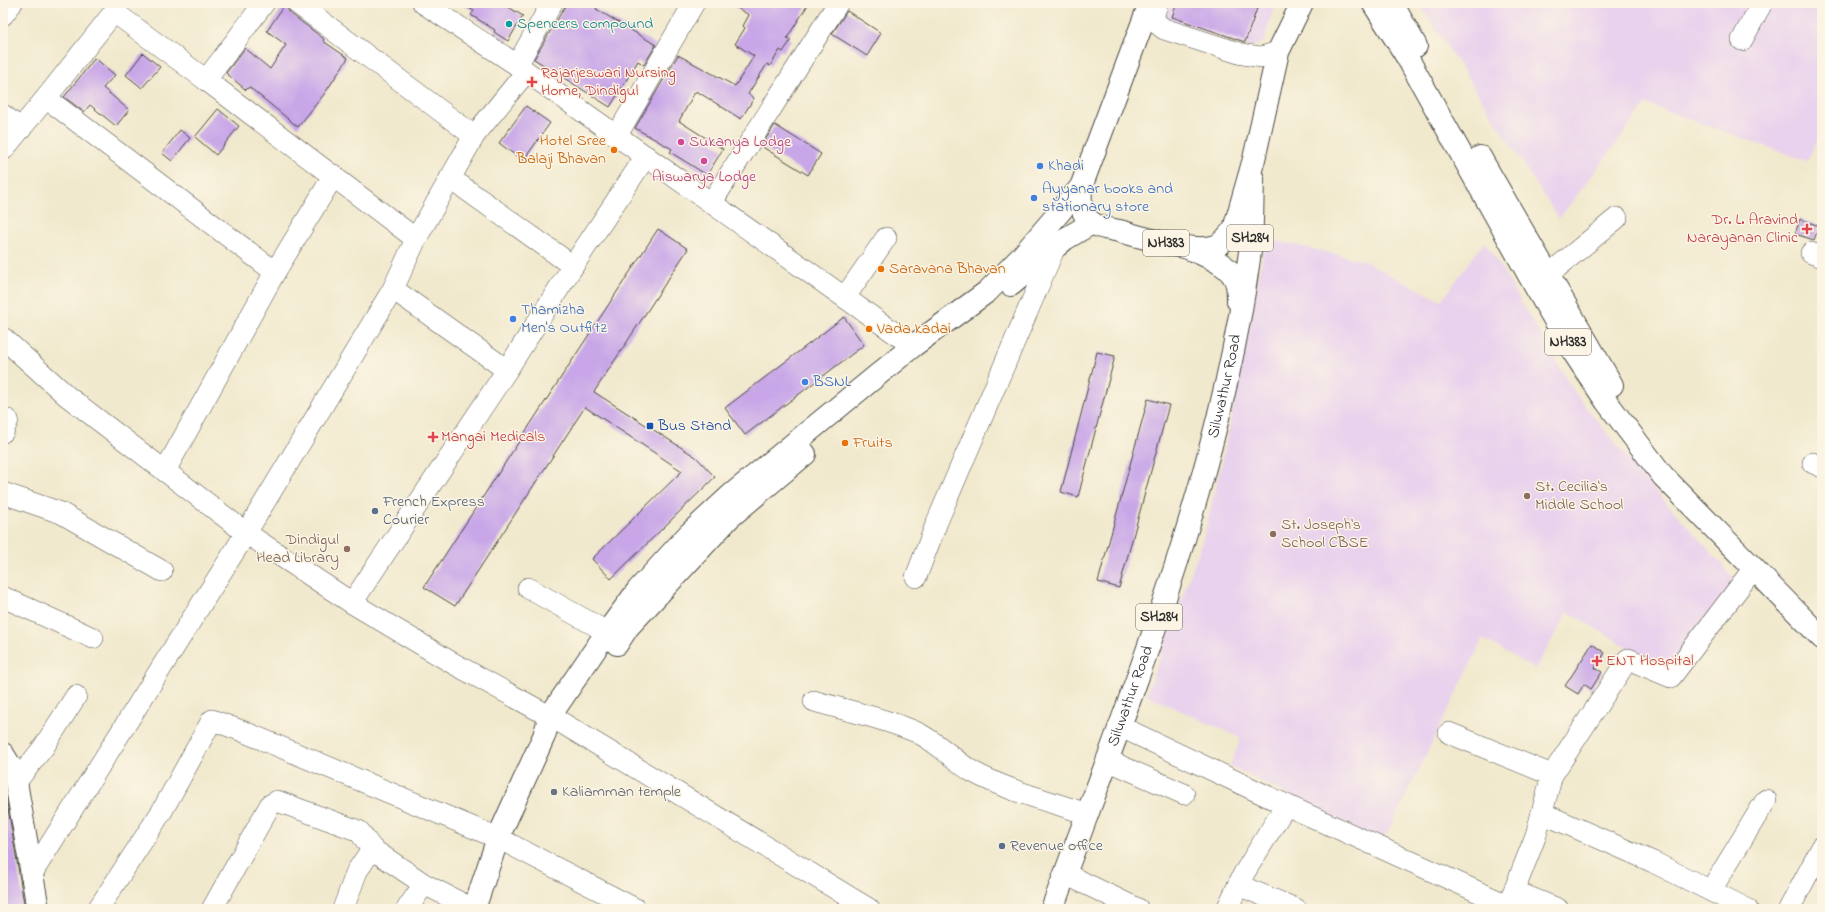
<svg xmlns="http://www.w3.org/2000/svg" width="1825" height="912" viewBox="0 0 1825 912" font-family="'Indie Flower',sans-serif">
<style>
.built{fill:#e9d2ed}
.building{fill:#c8a6e8}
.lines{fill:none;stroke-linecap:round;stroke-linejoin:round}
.minor-casing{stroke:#494843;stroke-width:22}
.major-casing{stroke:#494843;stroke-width:24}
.highway-casing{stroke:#494843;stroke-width:24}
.minor{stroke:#fff;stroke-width:21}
.major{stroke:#fff;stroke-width:22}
.highway{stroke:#fff;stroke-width:22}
.culture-dot{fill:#0f9aa8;stroke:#fcf5e5;stroke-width:1.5}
.health-dot{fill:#e0444e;stroke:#fcf5e5;stroke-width:1.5}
.hotel-dot{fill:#d1479c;stroke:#fcf5e5;stroke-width:1.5}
.food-dot{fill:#e8710a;stroke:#fcf5e5;stroke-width:1.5}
.shop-dot{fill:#3f7fe0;stroke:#fcf5e5;stroke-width:1.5}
.transit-dot{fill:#1a4fb4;stroke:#fcf5e5;stroke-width:1.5}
.education-dot{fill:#8d6e63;stroke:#fcf5e5;stroke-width:1.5}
.service-dot{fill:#5c6f8a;stroke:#fcf5e5;stroke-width:1.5}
.worship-dot{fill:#6b7280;stroke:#fcf5e5;stroke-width:1.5}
.labels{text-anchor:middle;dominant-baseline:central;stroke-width:3;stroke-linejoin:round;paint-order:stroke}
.shield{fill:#fcf5e5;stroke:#6a6863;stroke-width:1}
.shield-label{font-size:15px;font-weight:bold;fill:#2b2b2b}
.culture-label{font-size:16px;fill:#0d838f;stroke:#fcf5e5;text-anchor:start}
.health-label{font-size:16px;fill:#be3a42;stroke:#fcf5e5;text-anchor:start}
.food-label{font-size:16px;fill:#c56008;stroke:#fcf5e5;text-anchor:start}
.hotel-label{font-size:16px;fill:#b23c85;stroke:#fcf5e5;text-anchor:start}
.shop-label{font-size:16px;fill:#366cbe;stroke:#fcf5e5;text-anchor:start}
.street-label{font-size:16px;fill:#2b2b2b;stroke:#fcf5e5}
.transit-label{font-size:16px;fill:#164399;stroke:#fcf5e5;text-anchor:start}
.education-label{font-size:16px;fill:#785e54;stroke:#fcf5e5;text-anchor:start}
.service-label{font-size:16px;fill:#4e5e75;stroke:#fcf5e5;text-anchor:start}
.worship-label{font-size:16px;fill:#5b616d;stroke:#fcf5e5;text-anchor:start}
</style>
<rect width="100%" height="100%" fill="#fcf5e5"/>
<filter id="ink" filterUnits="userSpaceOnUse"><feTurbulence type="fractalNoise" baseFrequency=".025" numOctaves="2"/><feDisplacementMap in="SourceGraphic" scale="8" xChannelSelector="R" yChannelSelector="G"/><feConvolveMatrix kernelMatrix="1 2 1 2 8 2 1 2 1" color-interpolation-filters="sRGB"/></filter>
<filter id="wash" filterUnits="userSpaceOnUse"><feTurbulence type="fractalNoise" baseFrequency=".012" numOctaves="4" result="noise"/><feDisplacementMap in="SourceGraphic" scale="16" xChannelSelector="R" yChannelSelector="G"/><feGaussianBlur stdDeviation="0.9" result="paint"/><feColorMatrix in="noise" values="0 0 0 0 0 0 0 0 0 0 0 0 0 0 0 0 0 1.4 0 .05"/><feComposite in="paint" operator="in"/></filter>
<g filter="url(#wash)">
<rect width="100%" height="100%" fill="#f1e9cd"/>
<g class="built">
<path d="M1171,3H1275L1264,42L1251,47L1165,18Z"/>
<path d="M1419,3H1822V131L1807,161L1646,104L1559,219Z"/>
<path d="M1266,239L1362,260L1441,301L1485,241L1575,393L1642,476L1736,580L1670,672L1568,612L1535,669L1483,639L1383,842L1230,766L1241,738L1146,695L1201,546L1223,459Z"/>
</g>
<g id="blocks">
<g class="building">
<path d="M460,3H502L523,16L508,41L494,32L495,30L471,15L474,11Z"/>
<path d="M567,3H600L596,9L656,45L644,65L638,61L610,107L534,59Z"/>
<path d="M729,3H809L787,38L791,40L783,52L780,50L770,66L767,64L748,94L754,98L741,119L698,92H695L679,121L723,149L707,175L670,152L672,149L635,128L678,55L735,86L754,56L735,44L745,28L743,26L749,15Z"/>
<path d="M1177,3H1217L1226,6L1227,3H1259L1245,42L1172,17Z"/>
<path d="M285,4L290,13L324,39L323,41L348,58L325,93L298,127L249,87L246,90L226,73L245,48L270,69L286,45L267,31Z"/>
<path d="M847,11L881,33L867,56L832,34Z"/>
<path d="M143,53L160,67L142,88L126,75Z"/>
<path d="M95,58L115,75L103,88L129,110L116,126L90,105L84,112L64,97Z"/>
<path d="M526,106L550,123L523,161L499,143Z"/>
<path d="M218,109L239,126L216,155L195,137Z"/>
<path d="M775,125L821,154L808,175L761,146Z"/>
<path d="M180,130L190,138L172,161L162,153Z"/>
<path d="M1800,219L1819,226L1814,240L1795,234Z"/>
<path d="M658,229L688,249L594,392L696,457L715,477L611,579L592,559L682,471L585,407L455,606L424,587Z"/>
<path d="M844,317L864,345L745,435L725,408Z"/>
<path d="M1097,352L1115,356L1078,497L1061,492Z"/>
<path d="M1148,399L1169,405L1119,588L1098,582Z"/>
<path d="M1592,644L1605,653L1595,668L1602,672L1591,689L1584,684L1578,694L1565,686Z"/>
<path d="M3,785H4L25,909H3Z"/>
</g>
</g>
</g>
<g filter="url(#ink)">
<use href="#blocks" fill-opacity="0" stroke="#494843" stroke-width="1"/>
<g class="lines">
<defs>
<g id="minor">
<path d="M264,3L206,80L416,239"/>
<path d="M297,3L474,136"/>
<path d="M423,3L517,65L913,346"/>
<path d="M1157,3L1154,16L1155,22L1164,29L1242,54L1261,57L1278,52"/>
<path d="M3,15L12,3"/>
<path d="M1742,40L1762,3"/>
<path d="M517,65L552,3"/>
<path d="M46,98L114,12L206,80"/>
<path d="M3,115L21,129"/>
<path d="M617,135L694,3"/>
<path d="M3,150L46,98L275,272"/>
<path d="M450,178L573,266"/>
<path d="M712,202L838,3"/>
<path d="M1811,253L1822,257"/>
<path d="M1548,275L1617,218"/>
<path d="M393,289L507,370"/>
<path d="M845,297L886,238"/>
<path d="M3,338L67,396L246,533L352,603L449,661L562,723L869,909"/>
<path d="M3,432L8,420"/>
<path d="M1813,463L1822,467"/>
<path d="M165,471L275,272L334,175"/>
<path d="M3,493L61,513L162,571"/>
<path d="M916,577L937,522L1055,247"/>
<path d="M528,588L607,632"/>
<path d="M3,597L93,638"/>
<path d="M352,603L507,370L573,266L646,156"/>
<path d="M814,701C848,711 884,718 916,732C938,742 953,760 973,772C1008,791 1049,801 1087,814"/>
<path d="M1119,726L1286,805L1507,905"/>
<path d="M1449,733L1552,775"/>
<path d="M1107,760L1184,794"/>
<path d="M16,782L43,748L76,696"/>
<path d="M1542,813L1653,862L1747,909"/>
<path d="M1065,874L1138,909"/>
<path d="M31,875L246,533L393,289L416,239L474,136L526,72"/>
<path d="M1238,885L1296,909"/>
<path d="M1711,890L1766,800"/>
<path d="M1514,891L1558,909"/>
<path d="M98,909L162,811L212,720L242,731L498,838L636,909"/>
<path d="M212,909L270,805L277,801L359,831L372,849L424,884L473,909"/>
<path d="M343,909L357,871L372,849"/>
<path d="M407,909L424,884"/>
<path d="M1227,909L1243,875L1286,805"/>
<path d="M1505,909L1514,891L1536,835L1552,775L1628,659L1671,677L1754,568"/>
<path d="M1789,909L1822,847"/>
</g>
<g id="major">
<path d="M1183,246C1200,254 1233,263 1237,285C1238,290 1238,296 1238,301"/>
<path d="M1011,285L1065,239L1092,223"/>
<path d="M617,644L628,627L730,517L805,454"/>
<path d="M3,754L11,767L16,782L38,909"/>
<path d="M474,909L498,838L544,736L550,716L607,632L638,590L689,534L731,495L913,346L988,291L1022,256L1081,187"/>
<path id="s1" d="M1052,909C1130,697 1218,484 1249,259C1253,233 1252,205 1253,179"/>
</g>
<g id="highway">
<path d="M1150,3L1081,187C1080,200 1080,214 1092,223C1099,228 1111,229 1119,231C1142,237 1194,254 1216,246C1223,243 1229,235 1234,229L1254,159L1278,52L1302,3"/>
<path d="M1373,3L1407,57L1536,288L1574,353L1606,401L1663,476L1822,638"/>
<path d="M1392,3L1416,46"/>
<path d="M1480,157L1612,385"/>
</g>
</defs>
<use href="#minor" class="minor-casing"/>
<use href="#major" class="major-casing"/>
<use href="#highway" class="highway-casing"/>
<use href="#minor" class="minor"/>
<use href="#major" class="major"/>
<use href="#highway" class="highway"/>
</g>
</g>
<circle class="culture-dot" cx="509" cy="24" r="4"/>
<g class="health-dot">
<path d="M530 76h4v4h4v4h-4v4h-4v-4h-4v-4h4z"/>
<path d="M1805 223h4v4h4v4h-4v4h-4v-4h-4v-4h4z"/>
<path d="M431 431h4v4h4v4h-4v4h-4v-4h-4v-4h4z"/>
<path d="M1595 655h4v4h4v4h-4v4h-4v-4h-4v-4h4z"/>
</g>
<g class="hotel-dot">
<circle cx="681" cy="142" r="4"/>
<circle cx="704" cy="161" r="4"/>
</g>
<g class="food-dot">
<circle cx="614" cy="150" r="4"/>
<circle cx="881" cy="269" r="4"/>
<circle cx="869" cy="329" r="4"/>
<circle cx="845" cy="443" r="4"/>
</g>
<g class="shop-dot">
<circle cx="1040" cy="166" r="4"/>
<circle cx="1034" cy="198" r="4"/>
<circle cx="513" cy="319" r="4"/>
<circle cx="805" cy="382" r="4"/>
</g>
<rect class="transit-dot" x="646" y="422" width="8" height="8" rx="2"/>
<g class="education-dot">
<circle cx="1527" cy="496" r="4"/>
<circle cx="1273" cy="534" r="4"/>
<circle cx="347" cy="549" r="4"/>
</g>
<g class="service-dot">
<circle cx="375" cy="511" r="4"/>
<circle cx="1002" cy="846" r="4"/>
</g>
<circle class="worship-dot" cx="554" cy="792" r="4"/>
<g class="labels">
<g class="shield">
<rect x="1227" y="225" width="46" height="26" rx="3"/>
<rect x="1143" y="230" width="46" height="26" rx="3"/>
<rect x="1545" y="329" width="46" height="26" rx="3"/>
<rect x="1136" y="604" width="46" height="26" rx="3"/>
</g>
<g class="shield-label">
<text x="1250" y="238">SH284</text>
<text x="1166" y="243">NH383</text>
<text x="1568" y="342">NH383</text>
<text x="1159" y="617">SH284</text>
</g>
<g class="culture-label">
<text x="517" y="24">Spencers compound</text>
</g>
<g class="health-label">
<text x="541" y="73">Rajarjeswari Nursing<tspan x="541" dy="18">Home, Dindigul</tspan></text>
<text x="1798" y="220" text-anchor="end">Dr. L. Aravind<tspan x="1798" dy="18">Narayanan Clinic</tspan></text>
<text x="441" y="437">Mangai Medicals</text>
<text x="1606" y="661">ENT Hospital</text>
</g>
<g class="food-label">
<text x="606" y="141" text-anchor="end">Hotel Sree<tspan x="606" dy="18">Balaji Bhavan</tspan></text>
<text x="889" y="269">Saravana Bhavan</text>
<text x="877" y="329">Vada kadai</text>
<text x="853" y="443">Fruits</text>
</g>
<g class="hotel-label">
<text x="689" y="142">Sukanya Lodge</text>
<text x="704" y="177" text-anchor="middle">Aiswarya Lodge</text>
</g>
<g class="shop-label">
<text x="1048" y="166">Khadi</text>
<text x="1042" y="189">Ayyanar books and<tspan x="1042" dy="18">stationary store</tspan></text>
<text x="521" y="310">Thamizha<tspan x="521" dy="18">Men's Outfitz</tspan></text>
<text x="813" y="382">BSNL</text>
</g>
<g class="street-label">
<text stroke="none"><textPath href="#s1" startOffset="551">Siluvathur Road</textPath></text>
<text stroke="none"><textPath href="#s1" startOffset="227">Siluvathur Road</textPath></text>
</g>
<g class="transit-label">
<text x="658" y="426">Bus Stand</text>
</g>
<g class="education-label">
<text x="1535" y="487">St. Cecilia's<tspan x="1535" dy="18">Middle School</tspan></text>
<text x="1281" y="525">St. Joseph's<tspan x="1281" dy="18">School CBSE</tspan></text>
<text x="339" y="540" text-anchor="end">Dindigul<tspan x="339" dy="18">Head Library</tspan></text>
</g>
<g class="service-label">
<text x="383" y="502">French Express<tspan x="383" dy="18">Courier</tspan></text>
<text x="1010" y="846">Revenue office</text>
</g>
<g class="worship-label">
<text x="562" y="792">Kaliamman temple</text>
</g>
</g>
<rect width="1825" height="912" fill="none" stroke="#fcf5e5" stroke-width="16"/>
</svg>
